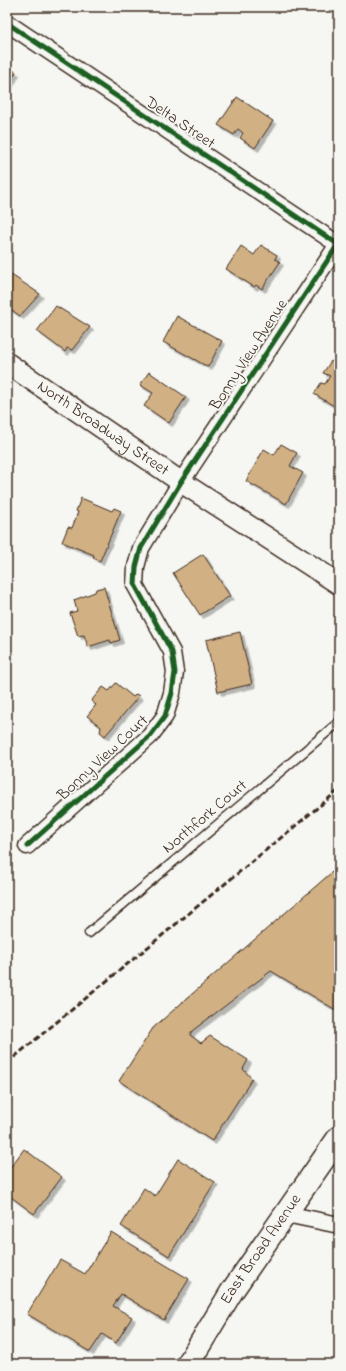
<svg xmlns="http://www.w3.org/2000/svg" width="346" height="1371" viewBox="0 0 346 1371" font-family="'Indie Flower',sans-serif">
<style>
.building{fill:#d1b084;stroke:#3b2a1e;filter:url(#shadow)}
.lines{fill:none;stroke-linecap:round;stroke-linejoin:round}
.service-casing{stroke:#3b2a1e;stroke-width:11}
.minor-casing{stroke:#3b2a1e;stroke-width:19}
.tertiary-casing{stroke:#3b2a1e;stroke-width:23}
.secondary-casing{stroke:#3b2a1e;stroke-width:25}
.service{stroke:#f6f6f2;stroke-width:8}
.minor{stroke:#f6f6f2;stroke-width:16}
.tertiary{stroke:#f6f6f2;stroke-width:20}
.secondary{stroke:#f6f6f2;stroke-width:22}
.rail{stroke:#3b2a1e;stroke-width:3;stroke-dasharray:6 3;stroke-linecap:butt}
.cycleway-casing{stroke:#f6f6f2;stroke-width:8}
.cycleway{stroke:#1b5e20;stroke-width:5}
.labels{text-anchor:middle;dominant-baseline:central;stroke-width:4;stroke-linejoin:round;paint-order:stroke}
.street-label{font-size:16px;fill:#3b2a1e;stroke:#f6f6f2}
</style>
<defs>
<filter id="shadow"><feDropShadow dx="3.5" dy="3.5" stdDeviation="0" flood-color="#0004"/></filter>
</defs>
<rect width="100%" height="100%" fill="#f6f6f2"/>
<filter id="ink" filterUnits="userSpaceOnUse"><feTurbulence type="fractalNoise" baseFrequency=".025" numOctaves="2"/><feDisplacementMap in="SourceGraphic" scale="8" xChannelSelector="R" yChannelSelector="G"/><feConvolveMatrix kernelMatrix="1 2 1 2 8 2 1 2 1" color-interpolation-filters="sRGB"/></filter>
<g filter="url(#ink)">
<g class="building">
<path d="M7,67L16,72L7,88Z"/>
<path d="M237,97L273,121L255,148L240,138L243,133L238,129L234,135L218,125Z"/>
<path d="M261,245L277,255L275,259L280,262L262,289L256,285L254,287L226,269L241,246L254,255Z"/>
<path d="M7,272L40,294L20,316L7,307L8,304L7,303Z"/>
<path d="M56,306L90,327L72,350L67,348L65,352L37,331Z"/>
<path d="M177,316L222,341L208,367L163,342Z"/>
<path d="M331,361L338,365L339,364V409L314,394L321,383L325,384L330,376L323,373Z"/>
<path d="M149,372L186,397L169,423L144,406L153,393L140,385Z"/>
<path d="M281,444L297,453L290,466L303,473L286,504L246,481L264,449L274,455Z"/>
<path d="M81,498L112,511L114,508L121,511L100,561L93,558L94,555L62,542L68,527L72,528L78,512L76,511Z"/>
<path d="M203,554L230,596L200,615L173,573Z"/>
<path d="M104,587L120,640L111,643L110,640L88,647L84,635L78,636L70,613L77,611L74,600L95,592L96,589Z"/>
<path d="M240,632L252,684L218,692L206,640Z"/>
<path d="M116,683L133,697L136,694L139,696L105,736L100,732L101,727L87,716L96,705L91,701L103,687L109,691Z"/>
<path d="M339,866V1012L271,971L192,1031L190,1035L201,1043L210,1036L248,1060L243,1069L252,1079L212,1141L119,1081L153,1028Z"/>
<path d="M24,1149L62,1177L34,1214L7,1194V1172Z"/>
<path d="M178,1159L215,1182L169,1256L121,1226L144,1188L155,1196Z"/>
<path d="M111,1232L189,1279L164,1320L121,1294L113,1306L132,1317L116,1343L102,1334L90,1352L27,1314L60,1260L85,1274Z"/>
</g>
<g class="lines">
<defs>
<path id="service" d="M89,933L339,722"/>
<g id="minor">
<path d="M7,23L339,245"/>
<path d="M27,846L150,736L165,716L172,693L175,672L172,652L135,585L136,567L141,548L181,482L339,243"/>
<path d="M286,1214L339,1225"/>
</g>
<g id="tertiary">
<path id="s1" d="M7,363L181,482L339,584"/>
</g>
<g id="secondary">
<path id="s2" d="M188,1364L232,1291L339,1137"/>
</g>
</defs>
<use href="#service" class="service-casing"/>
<use href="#minor" class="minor-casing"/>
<use href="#tertiary" class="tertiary-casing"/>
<use href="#secondary" class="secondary-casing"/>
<use href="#service" class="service"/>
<use href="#minor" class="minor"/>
<use href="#tertiary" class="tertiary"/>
<use href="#secondary" class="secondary"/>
<path class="rail" d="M7,1063L339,790"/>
<defs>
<g id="cycleway">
<path d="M7,23L339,245"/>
<path d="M27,846L150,736L165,716L172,693L175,672L172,652L135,585L136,567L141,548L181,482L339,243"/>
</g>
</defs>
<use href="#cycleway" class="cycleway-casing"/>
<use href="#cycleway" class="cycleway"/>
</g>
</g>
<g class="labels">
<g class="street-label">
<text transform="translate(180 123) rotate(34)">Delta Street</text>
<text transform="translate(249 355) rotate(-57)">Bonny View Avenue</text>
<text stroke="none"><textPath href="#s1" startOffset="116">North Broadway Street</textPath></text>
<text transform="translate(103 758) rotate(-43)">Bonny View Court</text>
<text transform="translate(205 817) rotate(-40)">Northfork Court</text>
<text stroke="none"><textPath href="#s2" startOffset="136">East Broad Avenue</textPath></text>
</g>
</g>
<rect width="346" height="1371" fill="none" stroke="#f6f6f2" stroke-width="24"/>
<rect x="12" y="12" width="322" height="1347" fill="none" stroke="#3b2a1e" stroke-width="1.5" filter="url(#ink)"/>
</svg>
